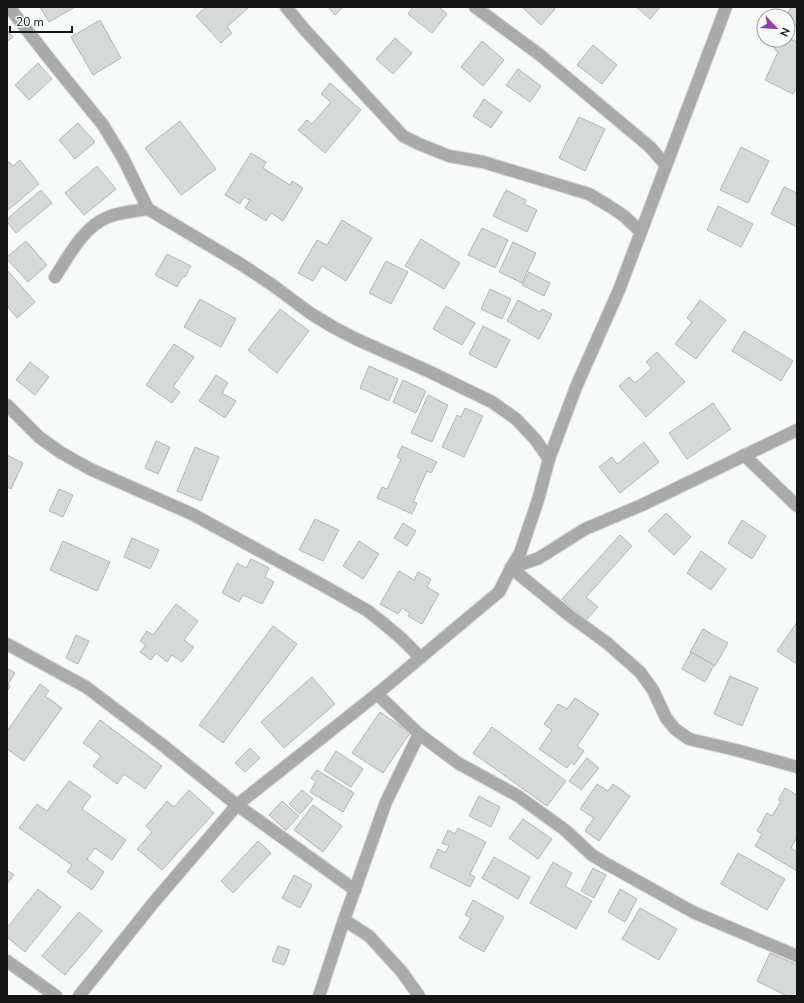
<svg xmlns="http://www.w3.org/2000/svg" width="804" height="1003" viewBox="0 0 804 1003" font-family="'Nunito Sans',sans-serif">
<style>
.building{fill:#d6d9d7;stroke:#b3b6b4}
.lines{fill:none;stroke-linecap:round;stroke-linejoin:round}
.minor-casing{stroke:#d3d6d4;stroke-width:14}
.minor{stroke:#aaaaab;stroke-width:12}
</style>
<rect width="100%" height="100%" fill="#f7faf8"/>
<g class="building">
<path d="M40,7H75L49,22Z"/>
<path d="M206,7H249L227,27L232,33L221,43L196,16Z"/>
<path d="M328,7H343L335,15Z"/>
<path d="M413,7H439L447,14L432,33L408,14Z"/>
<path d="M522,7H553L555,9L541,25Z"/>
<path d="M636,7H660L650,19Z"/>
<path d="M791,7H797V26L788,22V16H787Z"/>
<path d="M100,20L121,58L93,75L71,37Z"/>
<path d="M7,30L13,37L7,42Z"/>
<path d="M395,38L412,53L393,74L376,59Z"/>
<path d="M788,38L797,42V87L793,94L765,80L778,52L774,49L779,40H788Z"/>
<path d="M482,41L504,60L483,86L461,67Z"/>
<path d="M593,45L617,65L602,84L577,65Z"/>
<path d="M38,63L52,79L29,100L15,85Z"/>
<path d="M518,69L541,86L530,102L506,85Z"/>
<path d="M330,83L361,110L325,153L298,130L307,120L312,124L331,102L321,94Z"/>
<path d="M484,99L502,112L491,128L473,116Z"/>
<path d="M579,117L605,129L585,171L559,158Z"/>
<path d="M180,121L216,169L181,195L145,148Z"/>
<path d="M78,123L95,142L75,159L59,140Z"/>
<path d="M741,147L769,161L748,203L720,190Z"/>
<path d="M251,153L266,162L263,168L290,185L292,181L303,188L283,221L271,213L266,221L245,208L250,200L244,197L240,204L225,195Z"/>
<path d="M20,160L39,184L7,211V163L9,162L13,166Z"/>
<path d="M97,166L116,189L84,215L65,193Z"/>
<path d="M784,187L797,193V227L771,214Z"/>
<path d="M41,190L52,203L16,233L7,222V219Z"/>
<path d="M506,190L526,200L524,204L537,210L527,232L493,216Z"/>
<path d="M718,206L753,224L741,247L707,230Z"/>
<path d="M342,220L372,238L346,281L322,266L313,281L298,273L317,240L327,245Z"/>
<path d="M482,228L508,240L495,268L468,255Z"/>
<path d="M421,239L460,263L444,289L405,266Z"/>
<path d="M26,241L47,265L28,282L7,259V257Z"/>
<path d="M513,242L536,253L522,283L499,272Z"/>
<path d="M167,254L191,266L185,277L183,276L177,287L155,275Z"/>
<path d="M386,261L408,272L391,304L369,293Z"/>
<path d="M7,270L35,302L17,318L7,306Z"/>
<path d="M529,272L550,283L544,296L522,285Z"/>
<path d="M490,289L511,299L502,319L481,309Z"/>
<path d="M200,299L236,319L221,347L184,327Z"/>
<path d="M518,300L540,312L542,309L552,314L539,339L507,321Z"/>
<path d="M700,300L726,320L696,359L675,344L692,322L687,318Z"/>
<path d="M446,306L475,323L462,345L433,329Z"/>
<path d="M280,309L309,331L277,373L248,350Z"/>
<path d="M483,326L510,340L496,368L469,354Z"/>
<path d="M744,331L793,361L781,381L732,351Z"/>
<path d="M174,344L194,357L173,387L180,392L172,403L146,385Z"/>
<path d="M657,352L685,382L646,417L619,386L629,377L635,383L652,368L646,362Z"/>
<path d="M30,362L49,377L35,395L16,380Z"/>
<path d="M369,366L398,379L389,401L360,388Z"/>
<path d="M216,375L228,383L222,393L236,401L225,418L199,401Z"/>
<path d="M403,380L426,391L416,413L393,402Z"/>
<path d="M428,395L448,405L432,442L411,433Z"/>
<path d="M713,403L731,429L687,459L669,433Z"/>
<path d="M465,408L483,416L464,457L442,447L457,415L461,417Z"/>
<path d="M156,441L170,447L158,474L145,468Z"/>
<path d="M644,442L659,462L620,493L599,467L612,457L617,464Z"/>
<path d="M402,446L437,462L431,473L427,471L413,502L417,503L412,514L377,498L382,487L387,489L401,459L397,457Z"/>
<path d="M195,447L219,457L201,501L177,491Z"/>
<path d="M7,455L23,463L11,489L7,487Z"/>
<path d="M59,489L73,495L63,517L49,511Z"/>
<path d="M666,513L691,537L674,555L648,531Z"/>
<path d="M315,519L339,530L323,561L299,550Z"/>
<path d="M742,520L766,536L752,559L728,543Z"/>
<path d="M403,523L416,531L407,546L394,538Z"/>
<path d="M620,535L632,546L586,597L598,607L586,620L562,599Z"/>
<path d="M132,538L159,550L150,569L124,557Z"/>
<path d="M63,541L110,562L97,591L50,570Z"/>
<path d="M359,541L379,554L363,579L343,566Z"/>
<path d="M701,551L726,569L711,590L687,573Z"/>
<path d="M251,559L269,568L265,577L274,582L262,604L243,595L239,602L222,593L237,563L246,568Z"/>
<path d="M399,571L414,580L418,572L431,579L427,587L439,594L422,624L408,616L410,613L402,608L398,614L380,604Z"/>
<path d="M176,604L198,621L184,640L194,647L182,662L172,655L167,662L156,653L151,660L140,652L146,645L140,641L147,631L153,635Z"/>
<path d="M797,622V664L777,651Z"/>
<path d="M273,626L297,644L223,743L199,725Z"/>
<path d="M703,629L728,643L715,666L690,652Z"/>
<path d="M76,635L89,641L78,664L66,658Z"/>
<path d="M691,652L714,665L705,682L682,669Z"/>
<path d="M7,668L15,673L8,684L10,686L7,692Z"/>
<path d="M730,676L758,688L742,726L714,714Z"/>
<path d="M312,677L335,704L284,748L261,722Z"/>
<path d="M40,684L49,691L45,696L62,708L24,761L7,749V731Z"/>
<path d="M575,698L599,714L577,746L584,751L574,765L571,762L567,768L539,749L552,730L544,724L558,704L567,709Z"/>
<path d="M380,712L410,733L383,773L352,753Z"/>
<path d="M100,720L162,766L145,789L124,774L117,784L93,766L101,756L83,743Z"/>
<path d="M492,727L566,781L547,806L473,753Z"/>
<path d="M250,748L260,758L245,772L235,763Z"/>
<path d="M336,751L363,769L351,787L324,770Z"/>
<path d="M587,758L599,768L581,790L569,781Z"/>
<path d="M317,770L354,793L343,812L310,792L316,781L311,778Z"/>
<path d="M69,781L91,796L82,809L126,840L112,860L95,848L87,859L104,872L92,890L67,872L72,865L19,828L37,804L47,811Z"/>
<path d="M597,784L608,791L613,784L630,796L599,841L585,831L594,818L580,809Z"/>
<path d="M785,788L797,795V837L791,848L797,852V871L755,846L762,834L757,831L767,813L772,816L781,801L778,800Z"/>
<path d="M189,790L214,813L162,870L137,849L152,832L146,826L167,801L174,807Z"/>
<path d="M302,790L313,799L300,814L289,804Z"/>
<path d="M479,796L500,807L491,827L469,816Z"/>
<path d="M282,801L299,816L286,830L269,815Z"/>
<path d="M313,805L342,826L323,852L294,830Z"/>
<path d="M523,819L552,839L538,859L509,838Z"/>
<path d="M458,828L486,842L470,874L475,877L470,887L430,867L438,849L445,853L449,846L442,843L448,830L455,834Z"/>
<path d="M258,841L271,853L233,893L221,881Z"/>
<path d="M738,853L785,879L767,910L721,884Z"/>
<path d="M494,857L530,877L518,899L482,878Z"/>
<path d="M553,862L572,873L565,886L592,901L576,929L530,903Z"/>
<path d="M593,868L606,875L594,898L581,891Z"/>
<path d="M7,870L14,875L7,884Z"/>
<path d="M294,875L312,885L300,908L282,898Z"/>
<path d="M38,889L61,907L25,952L7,937V928Z"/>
<path d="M620,889L637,899L625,922L608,912Z"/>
<path d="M473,900L504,917L484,952L459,938L471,918L465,915Z"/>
<path d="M640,908L677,929L659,960L622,939Z"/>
<path d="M79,912L102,931L65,975L42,956Z"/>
<path d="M278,946L290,950L284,965L272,961Z"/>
<path d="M770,953L797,965V996H787L757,981Z"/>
</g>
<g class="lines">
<defs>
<g id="minor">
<path d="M9,7L51,61L103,125L123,158L148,209L239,263L271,284L310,313L333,327L356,339L428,371L492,402L516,419L535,439L549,459"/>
<path d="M286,7L305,30L403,136L419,144L449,156L483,162L589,194L609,206L624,216L640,231"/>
<path d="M475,7L540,55L650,147L665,164"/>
<path d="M55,277C69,256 83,227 108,217C120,212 135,211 148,209"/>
<path d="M7,405L39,437L60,452L90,469L192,514L326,587L368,611L383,623L401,638L420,657"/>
<path d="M744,455L797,506"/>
<path d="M511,568L570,616L607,643L640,672L653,690L666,718L675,729L689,739L736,750L797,767"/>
<path d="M511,568L539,558L585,529L642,505L797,430"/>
<path d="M7,644L86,687L160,743L237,805L355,890"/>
<path d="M419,734L458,763L518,796L565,830L592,855L605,863L693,912L797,956"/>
<path d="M344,920L369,936L402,972L419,996"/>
<path d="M7,961L56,996"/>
<path d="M79,996L154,902L237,805L377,694L499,592L511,568L520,553L538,500L549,459L576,387L619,290L726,7"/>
<path d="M319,996L344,920L386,802L419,734L377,694"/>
</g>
</defs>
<use href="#minor" class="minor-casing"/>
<use href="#minor" class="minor"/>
</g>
<rect width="804" height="1003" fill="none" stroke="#151615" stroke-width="16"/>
<g transform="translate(776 28) rotate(115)"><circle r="19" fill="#f7faf8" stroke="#9d9f9d"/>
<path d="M0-3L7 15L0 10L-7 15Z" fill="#9040af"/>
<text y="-6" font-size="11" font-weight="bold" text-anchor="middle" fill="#151615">N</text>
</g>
<path d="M10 26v6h62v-6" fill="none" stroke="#151615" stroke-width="2"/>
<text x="16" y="26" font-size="12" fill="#151615" stroke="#f7faf8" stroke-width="3" paint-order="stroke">20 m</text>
</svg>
